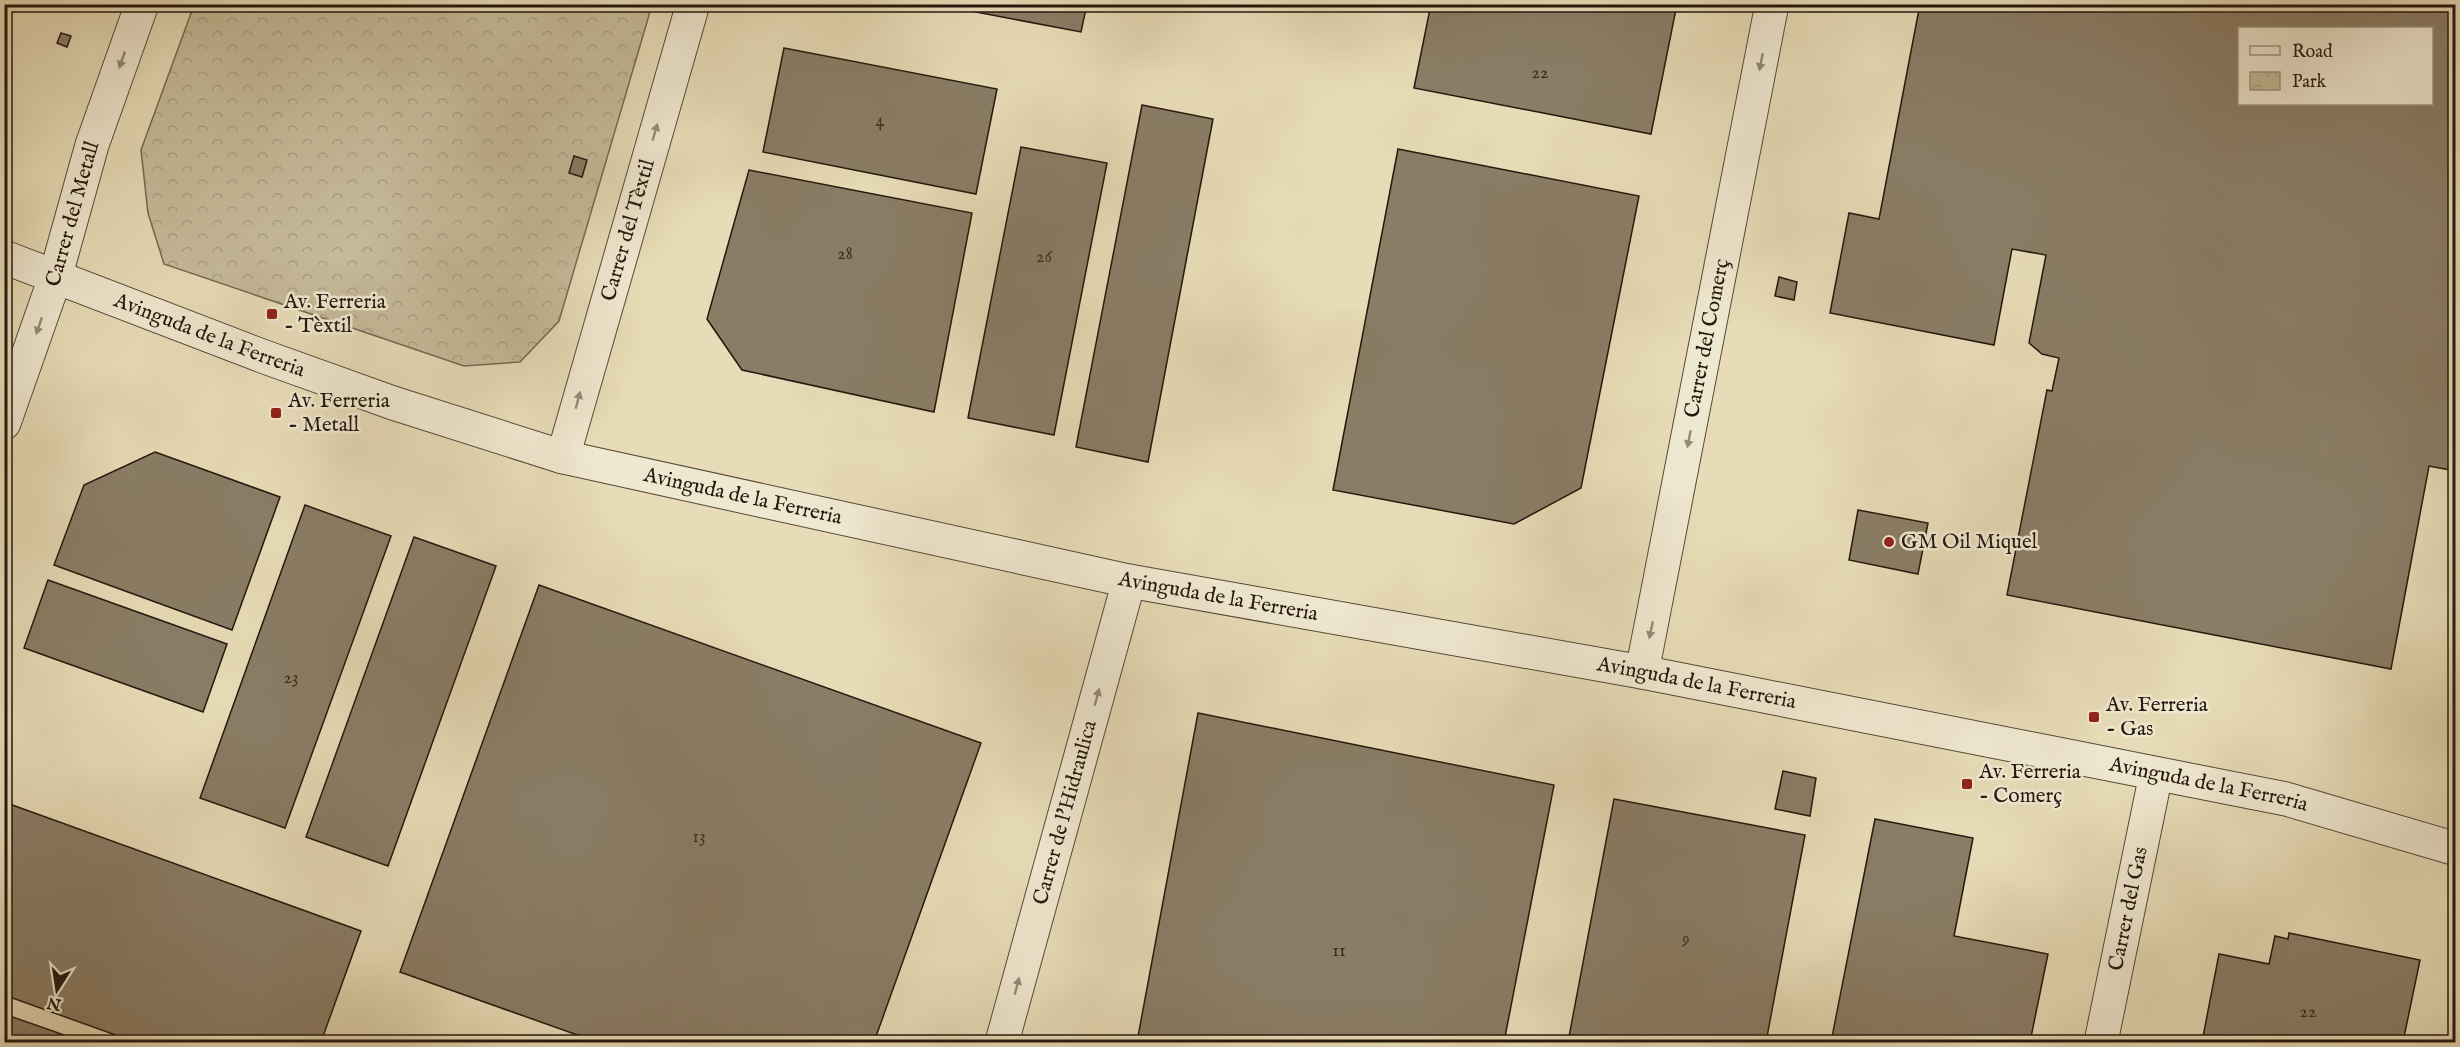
<svg xmlns="http://www.w3.org/2000/svg" width="2460" height="1047" viewBox="0 0 2460 1047" font-family="'IM FELL English',serif">
<style>
.park{fill:url(#park-crowns);stroke:#766954;stroke-width:1.5}
.building{fill:#8a7d66;stroke:#25170e;stroke-width:1.5;fill-rule:evenodd}
.lines{fill:none;stroke-linecap:round;stroke-linejoin:round}
.minor-casing{stroke:#564838;stroke-width:35}
.minor{stroke:#efe8d0;stroke-width:33}
.oneway{fill:#948a79}
.poi-dot{fill:#8f2418;stroke:#efe8d0;stroke-width:2}
.labels{text-anchor:middle;dominant-baseline:central;stroke-width:5;stroke-linejoin:round;paint-order:stroke}
.number-label{font-size:18px;fill:#3e3024}
.street-label{font-size:21px;fill:#25170e;stroke:#efe8d0}
.poi-label{font-size:21px;fill:#25170e;stroke:#efe8d0;text-anchor:start}
</style>
<defs>
<pattern id="park-crowns" width="20" height="18" patternUnits="userSpaceOnUse" patternTransform="scale(1.5)"><rect width="20" height="18" fill="#c6bb9a"/><path d="M2 6a3 3 0 1 1 6 0M12 15a3 3 0 1 1 6 0" fill="none" stroke="#aaa084"/></pattern>
</defs>
<rect width="100%" height="100%" fill="#e7dcb7"/>
<filter id="stains"><feTurbulence type="fractalNoise" baseFrequency=".00333" numOctaves="4"/><feColorMatrix values="0 0 0 0 .2 0 0 0 0 .09 0 0 0 0 .02 0 0 0 .5 -.17"/></filter>
<radialGradient id="worn" r=".72"><stop offset=".6" stop-color="#630" stop-opacity="0"/><stop offset="1" stop-color="#630" stop-opacity=".3"/></radialGradient>
<path class="park" d="M194,5H652L559,321L520,362L464,366L164,264L148,213L141,150Z"/>
<g class="building">
<path d="M934,4H1087L1081,32Z"/>
<path d="M1431,4H1677L1651,134L1414,88Z"/>
<path d="M1920,4H2456V471L2429,466L2391,669L2007,595L2047,390L2052,391L2059,358L2042,354L2029,343L2046,255L2012,249L1994,345L1830,313L1849,213L1879,219ZM2240,28H2432V104H2240Z"/>
<path d="M61,33L71,36L67,47L57,43Z"/>
<path d="M784,48L997,89L976,194L763,152Z"/>
<path d="M1142,105L1213,119L1148,462L1076,447Z"/>
<path d="M1021,147L1107,163L1054,435L968,418Z"/>
<path d="M1398,149L1639,196L1581,488L1514,524L1333,490Z"/>
<path d="M574,156L587,160L582,177L569,173Z"/>
<path d="M749,170L972,213L934,412L742,370L707,319Z"/>
<path d="M1779,277L1797,282L1794,300L1775,296Z"/>
<path d="M155,452L280,497L232,630L54,565L84,485Z"/>
<path d="M305,505L391,536L285,828L200,798Z"/>
<path d="M1858,510L1928,523L1918,574L1849,560Z"/>
<path d="M414,537L496,566L388,866L306,837Z"/>
<path d="M48,580L227,644L203,712L24,648Z"/>
<path d="M539,585L981,743L874,1042H597L400,972Z"/>
<path d="M1198,713L1554,785L1504,1042H1137Z"/>
<path d="M1783,771L1816,778L1810,816L1775,809Z"/>
<path d="M1614,799L1805,835L1766,1042H1568Z"/>
<path d="M4,802L361,931L321,1042H135L4,995Z"/>
<path d="M1875,819L1973,838L1954,936L2048,954L2030,1042H1831Z"/>
<path d="M2289,933L2420,960L2403,1042H2202L2219,954L2269,964L2275,936L2288,939Z"/>
<path d="M4,1014L84,1042H4Z"/>
</g>
<g class="lines">
<defs>
<g id="minor">
<path id="s1" d="M4,257L262,356L393,403L563,457L1129,581L1642,672L2286,799L2456,849"/>
<path id="s2" d="M4,423L55,278L92,145L142,4"/>
<path id="s3" d="M563,457L693,4"/>
<path id="s4" d="M1642,672L1772,4"/>
<path id="s5" d="M1002,1042L1129,581"/>
<path id="s6" d="M2101,1042L2156,774"/>
</g>
</defs>
<use href="#minor" class="minor-casing"/>
<use href="#minor" class="minor"/>
</g>
<defs><path id="oneway-solid" d="M-6-.8H1V-3.2L6.5 0L1 3.2V.8H-6Z" transform="scale(1.5)"/></defs>
<g class="oneway">
<use href="#oneway-solid" transform="translate(122 60) rotate(109)"/>
<use href="#oneway-solid" transform="translate(1761 62) rotate(101)"/>
<use href="#oneway-solid" transform="translate(655 132) rotate(-74)"/>
<use href="#oneway-solid" transform="translate(39 326) rotate(109)"/>
<use href="#oneway-solid" transform="translate(578 400) rotate(-75)"/>
<use href="#oneway-solid" transform="translate(1689 439) rotate(101)"/>
<use href="#oneway-solid" transform="translate(1651 630) rotate(102)"/>
<use href="#oneway-solid" transform="translate(1097 697) rotate(-75)"/>
<use href="#oneway-solid" transform="translate(1017 986) rotate(-75)"/>
</g>
<g class="poi-dot">
<rect x="266" y="308" width="12" height="12" rx="3"/>
<rect x="270" y="407" width="12" height="12" rx="3"/>
<circle cx="1889" cy="542" r="6"/>
<rect x="2088" y="711" width="12" height="12" rx="3"/>
<rect x="1961" y="778" width="12" height="12" rx="3"/>
</g>
<g class="labels">
<g class="number-label">
<text x="1540" y="73">22</text>
<text x="880" y="121">4</text>
<text x="845" y="254">28</text>
<text x="1044" y="257">26</text>
<text x="291" y="678">23</text>
<text x="699" y="837">13</text>
<text x="1686" y="939">9</text>
<text x="1339" y="951">11</text>
<text x="2308" y="1012">22</text>
</g>
<g class="street-label">
<text stroke="none"><textPath href="#s2" startOffset="220">Carrer del Metall</textPath></text>
<text stroke="none"><textPath href="#s3" startOffset="236">Carrer del Tèxtil</textPath></text>
<text stroke="none"><textPath href="#s1" startOffset="220">Avinguda de la Ferreria</textPath></text>
<text stroke="none"><textPath href="#s4" startOffset="340">Carrer del Comerç</textPath></text>
<text stroke="none"><textPath href="#s1" startOffset="778">Avinguda de la Ferreria</textPath></text>
<text stroke="none"><textPath href="#s1" startOffset="1264">Avinguda de la Ferreria</textPath></text>
<text stroke="none"><textPath href="#s1" startOffset="1750">Avinguda de la Ferreria</textPath></text>
<text stroke="none"><textPath href="#s1" startOffset="2272">Avinguda de la Ferreria</textPath></text>
<text stroke="none"><textPath href="#s5" startOffset="238">Carrer de l'Hidraulica</textPath></text>
<text stroke="none"><textPath href="#s6" startOffset="136">Carrer del Gas</textPath></text>
</g>
<g class="poi-label">
<text x="284" y="302">Av. Ferreria<tspan x="284" dy="24">- Tèxtil</tspan></text>
<text x="288" y="401">Av. Ferreria<tspan x="288" dy="24">- Metall</tspan></text>
<text x="1901" y="542">GM Oil Miquel</text>
<text x="2106" y="705">Av. Ferreria<tspan x="2106" dy="24">- Gas</tspan></text>
<text x="1979" y="772">Av. Ferreria<tspan x="1979" dy="24">- Comerç</tspan></text>
</g>
</g>
<rect width="2460" height="1047" fill="none" stroke="#e7dcb7" stroke-width="24"/>
<rect x="6" y="6" width="2448" height="1035" fill="none" stroke="#25170e" stroke-width="3"/>
<rect x="12" y="12" width="2436" height="1023" fill="none" stroke="#25170e" stroke-width="1.5"/>
<rect x="2238" y="27" width="195" height="78" fill="#efe8d0" stroke="#9e9482" stroke-width="1.5"/>
<rect x="2250" y="46" width="30" height="9" fill="#efe8d0" stroke="#9e9482" stroke-width="1.5"/>
<text x="2292" y="57" font-size="18" fill="#25170e">Road</text>
<rect x="2250" y="72" width="30" height="18" fill="url(#park-crowns)" stroke="#9e9482" stroke-width="1.5"/>
<text x="2292" y="87" font-size="18" fill="#25170e">Park</text>
<g transform="translate(57 990) rotate(192)" stroke="#efe8d0" stroke-width="4.5" paint-order="stroke">
<path d="M0-4.5L10 22L0 15L-10 22Z" fill="#25170e"/>
<text y="-9" font-size="16" font-weight="bold" text-anchor="middle" fill="#25170e">N</text>
</g>
<rect width="100%" height="100%" filter="url(#stains)"/>
<rect width="100%" height="100%" fill="url(#worn)"/>
</svg>
